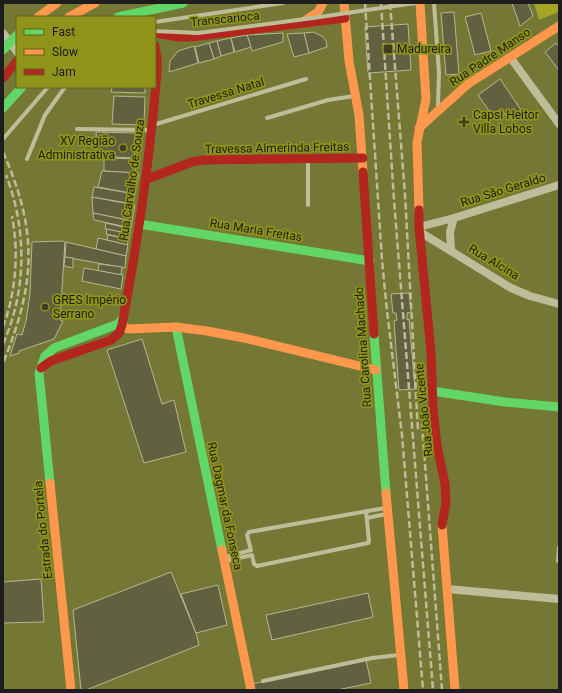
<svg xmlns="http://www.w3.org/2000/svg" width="562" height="693" viewBox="0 0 562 693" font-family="Roboto,sans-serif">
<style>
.green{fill:#a4a525}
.building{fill:#61613f;stroke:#b7b892}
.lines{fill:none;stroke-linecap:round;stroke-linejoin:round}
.lane{stroke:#bdbe99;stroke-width:4}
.street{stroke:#bdbe99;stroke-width:8}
.fast{stroke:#63d668;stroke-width:9}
.slow{stroke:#ff974d;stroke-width:9}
.jam{stroke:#b3261e;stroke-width:9}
.rail{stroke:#bcbd99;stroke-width:2.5;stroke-dasharray:7 3;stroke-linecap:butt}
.lane-bridge{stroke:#bdbe99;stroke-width:4}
.fast-bridge{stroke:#63d668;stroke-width:9}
.poi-dot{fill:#3c3c25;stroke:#909319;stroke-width:1.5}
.labels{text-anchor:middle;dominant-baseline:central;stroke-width:3.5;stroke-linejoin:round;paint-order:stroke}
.street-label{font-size:12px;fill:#1d1d1d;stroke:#909319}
.poi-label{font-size:12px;fill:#1d1d1d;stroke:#909319;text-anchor:start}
</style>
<rect width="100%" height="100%" fill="#757735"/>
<path class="green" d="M534,3H559V12L539,20Z"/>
<g class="building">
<path d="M512,3H528L533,16L520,26Z"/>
<path d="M454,12L459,74L446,75L441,13Z"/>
<path d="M481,13L491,51L475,55L465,17Z"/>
<path d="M408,24L411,70L368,73L365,27Z"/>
<path d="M313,32L322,36L326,41L327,47L309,53L304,33Z"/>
<path d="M283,33V42L252,51L247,35Z"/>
<path d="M304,33L309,53L294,57L287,34Z"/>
<path d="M247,35L251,47L235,52L231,38Z"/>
<path d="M231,38L234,52L221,56L217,41Z"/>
<path d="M217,41L221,56L214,59L209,43Z"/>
<path d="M209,43L214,59L199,63L195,47Z"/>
<path d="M556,43L559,47V70L545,52Z"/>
<path d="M194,46L198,63L169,72L170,61L178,51Z"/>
<path d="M500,79L521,110L509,119L501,109L492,115L478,95Z"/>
<path d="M112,87H145V93L111,92Z"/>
<path d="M114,96L145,97L144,125L112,124Z"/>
<path d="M96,132L135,133L134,158L98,156Z"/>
<path d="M104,158L136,159L135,173L104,171Z"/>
<path d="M102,171L139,173L135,194L98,187Z"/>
<path d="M94,187L135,194L133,204L92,197Z"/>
<path d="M92,197L135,205L132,221L93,213Z"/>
<path d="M93,213L132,221L131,228L94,220Z"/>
<path d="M106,223L131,229L130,234L105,229Z"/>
<path d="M107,229L130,234L129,239L106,234Z"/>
<path d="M108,235L129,239L127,245L107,240Z"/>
<path d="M98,238L128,245L126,256L96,249Z"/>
<path d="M62,241L65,242L60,320L63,321L54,339L19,351V353L10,356L17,334L22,335L26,321L30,294L32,242Z"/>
<path d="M66,242L126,256L125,268L65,257Z"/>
<path d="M65,257L73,258V268L64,266Z"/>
<path d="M99,264L122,267L121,275L98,271Z"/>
<path d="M84,268L123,275L121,289L82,281Z"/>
<path d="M409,293L411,312L407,313V320L409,319L415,389L399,390L394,321L397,320L396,313H393L391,294Z"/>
<path d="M142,339L162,404L174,400L186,452L144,463L107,350Z"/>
<path d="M171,572L196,633L199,645L86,690H81L73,610Z"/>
<path d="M41,579L44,622L3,623V582Z"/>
<path d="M218,585L227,625L196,633L181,594Z"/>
<path d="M368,593L373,617L272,640L266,615Z"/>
<path d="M366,660L371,683L337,690H254L252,684Z"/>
</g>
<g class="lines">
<g class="lane">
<path d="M434,3L439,73L438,106"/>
<path d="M401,5L417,3"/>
<path d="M155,22L283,3"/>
<path d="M267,118L328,100L354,96"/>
<path d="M153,125L306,79"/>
<path d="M77,129L149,130"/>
<path d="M3,139L48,87"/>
<path d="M27,159L45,115L65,87"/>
<path d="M308,205V160"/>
<path d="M367,518L386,514"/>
<path d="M226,557L251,550L247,535L249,532L385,508"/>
<path d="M226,561L252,555L254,564L257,566L368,543L369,541L366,511"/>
<path d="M558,561L559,547"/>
<path d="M263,681L372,658L399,655"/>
</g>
<g class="street">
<path d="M3,33L17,52"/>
<path d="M510,57L559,124"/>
<path d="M419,227L454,218L559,185"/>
<path d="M420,232L511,288L530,296L559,304"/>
<path d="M451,251L450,232L454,218"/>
<path d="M447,589L559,599"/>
</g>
<g class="fast">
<path d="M118,17L183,3"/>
<path d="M3,108L22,87"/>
<path d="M139,224L370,261"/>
<path d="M176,327L222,550"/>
<path d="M374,334L386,493"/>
<path d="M432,391L505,402L559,407"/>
<path d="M50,483L39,373L45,356L54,348L118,324L123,318"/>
</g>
<g class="slow">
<path d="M344,3L349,61L359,115L363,172"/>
<path d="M38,17L57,3"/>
<path d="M69,17L95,3"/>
<path d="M303,22L318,12L323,3"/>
<path d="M419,128L468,84L559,26"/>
<path d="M419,210L417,142L426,99L420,3"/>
<path d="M122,325L128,329L176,327L207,331L244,338L376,370"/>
<path d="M50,483L71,690"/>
<path d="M386,493L404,690"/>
<path d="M442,525L455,690"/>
<path d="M222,550L251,690"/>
</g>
<g class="jam">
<path d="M155,33L179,37H192L345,18"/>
<path d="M3,78L17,61"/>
<path d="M363,172L374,334"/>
<path d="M147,179L192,162L203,160L363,158"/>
<path d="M419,210V227L431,352L433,408L437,446L445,484L446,503L442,525"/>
<path d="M41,368L51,361L111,340L119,333L122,325C138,241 150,158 157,73V59L155,46"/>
</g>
<g class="rail">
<path d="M365,3L382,260L387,311L402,435L423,690"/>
<path d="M381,3L394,200L433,690"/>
<path d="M390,3L405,195L418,431"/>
<path d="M3,152C38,231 36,283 3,363"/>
<path d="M3,327C16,292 19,253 12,216"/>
<path d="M3,344C27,290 27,229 6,175"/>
<path d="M422,424L442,690"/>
</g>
<path class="lane-bridge" d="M155,31L198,33L313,18L401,5"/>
<path class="fast-bridge" d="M3,50L17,35"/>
</g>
<g class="poi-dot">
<rect x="383" y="44" width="10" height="10" rx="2"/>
<path d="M462 116h4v4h4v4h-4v4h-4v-4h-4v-4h4z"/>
<circle cx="123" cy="148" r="4"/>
<circle cx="45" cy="307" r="4"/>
</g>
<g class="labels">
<g class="street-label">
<text transform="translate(225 19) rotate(-6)">Transcarioca</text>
<text transform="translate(490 57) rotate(-34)">Rua Padre Manso</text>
<text transform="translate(226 93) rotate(-17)">Travessa Natal</text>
<text transform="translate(277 148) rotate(-1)">Travessa Almerinda Freitas</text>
<text transform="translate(132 180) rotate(-82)">Rua Carvalho de Souza</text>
<text transform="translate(503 190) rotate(-17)">Rua São Geraldo</text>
<text transform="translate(256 230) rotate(9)">Rua Maria Freitas</text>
<text transform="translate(494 262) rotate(31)">Rua Alcina</text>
<text transform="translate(363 347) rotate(-94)">Rua Carolina Machado</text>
<text transform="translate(424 410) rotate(-96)">Rua João Vicente</text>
<text transform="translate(225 506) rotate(78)">Rua Dagmar da Fonseca</text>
<text transform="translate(43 530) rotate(-96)">Estrada do Portela</text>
</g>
<g class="poi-label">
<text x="397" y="49">Madureira</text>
<text x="473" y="115">Capsi Heitor<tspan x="473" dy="14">Villa Lobos</tspan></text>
<text x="115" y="141" text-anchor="end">XV Região<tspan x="115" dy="14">Administrativa</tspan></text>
<text x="53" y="300">GRES Império<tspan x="53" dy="14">Serrano</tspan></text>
</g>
</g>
<rect width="562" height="693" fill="none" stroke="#1d1d1d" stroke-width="8"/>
<rect x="16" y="16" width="140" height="72" fill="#909319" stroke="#62641b"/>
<rect x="24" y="29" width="20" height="6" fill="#63d668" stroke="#62641b"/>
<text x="52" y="36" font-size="12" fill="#1d1d1d">Fast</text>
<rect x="24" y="49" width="20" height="6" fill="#ff974d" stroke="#62641b"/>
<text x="52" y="56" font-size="12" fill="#1d1d1d">Slow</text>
<rect x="24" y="69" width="20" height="6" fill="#b3261e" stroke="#62641b"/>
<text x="52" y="76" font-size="12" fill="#1d1d1d">Jam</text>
</svg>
